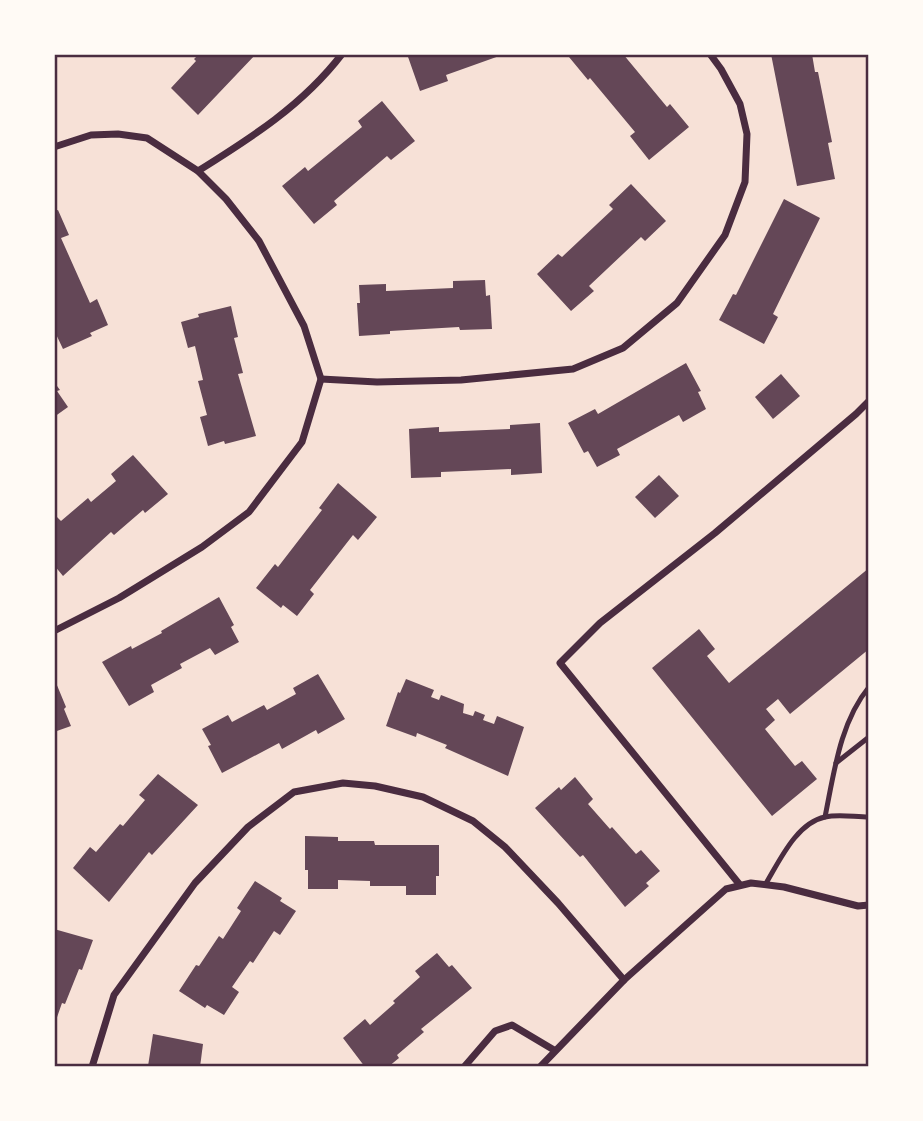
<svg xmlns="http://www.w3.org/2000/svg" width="923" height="1121" viewBox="0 0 923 1121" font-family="'Varela Round',sans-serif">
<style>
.building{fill:#644757}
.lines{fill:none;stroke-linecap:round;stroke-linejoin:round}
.service{stroke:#4a2c40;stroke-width:5}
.minor{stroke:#4a2c40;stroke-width:7}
.neatline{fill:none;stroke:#4a2c40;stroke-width:2.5}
</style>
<rect width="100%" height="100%" fill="#f7e1d7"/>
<g class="building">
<path d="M199,54H256L198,115L171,88L196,61L194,59Z"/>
<path d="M407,54H502V55L446,75L448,81L420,91Z"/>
<path d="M572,54H623L667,107L670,104L689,127L649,160L630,136L635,132L590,78L588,80L569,57Z"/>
<path d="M771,54H812L815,72H818L832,142L828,143L835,179L797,186Z"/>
<path d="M382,101L415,141L391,160L387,156L334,201L337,205L314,224L282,186L305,167L308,171L362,127L358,121Z"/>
<path d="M631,184L666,221L645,241L641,237L589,286L594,291L571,311L537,274L558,254L562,257L613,209L609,205Z"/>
<path d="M784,199L820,218L773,314L778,317L764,344L719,320L733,294L736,295Z"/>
<path d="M58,210L69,235L61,238L90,303L97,299L108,325L90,333L92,336L63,349L54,330V211Z"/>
<path d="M485,280L486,296L490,295L492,329L460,330L459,327L390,331V334L359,336L357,303H360L359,285L386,284V291L453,288V281Z"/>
<path d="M231,306L238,337L234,338L243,373L238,374L256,436L225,444L224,441L208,446L200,417L207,415L198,381L203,380L195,346L188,348L181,322L199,317L198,314Z"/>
<path d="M686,363L701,391L698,392L706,409L683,422L679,415L617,449L620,455L597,467L588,451L584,453L568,423L595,409L598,414Z"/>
<path d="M781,374L800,396L773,419L755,397Z"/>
<path d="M54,382L60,390L57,391L68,407L54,417Z"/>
<path d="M540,423L542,473L511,475V469L441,472V477L411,478L409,429L439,427V432L510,429V425Z"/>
<path d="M133,455L168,494L145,513L143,510L114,535L111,532L63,576L54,565V514L61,521L88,498L91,502L116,481L111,474Z"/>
<path d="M659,475L679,496L655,518L635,497Z"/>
<path d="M338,483L377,517L358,540L353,535L310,590L314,594L297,616L283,605L281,608L256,588L275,564L278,567L322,510L319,508Z"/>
<path d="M869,568V649L790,714L778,699L766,709L775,720L765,729L795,766L802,761L817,779L772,816L652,668L699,629L715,649L707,656L729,683Z"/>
<path d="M219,597L234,625L231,627L239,642L215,655L210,648L180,664L182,668L151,685L154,692L129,706L102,662L131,646L132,649L162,633L161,631Z"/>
<path d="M318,674L345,719L318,734L316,730L282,749L279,743L222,773L208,746L211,745L202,729L228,715L232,722L264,705L267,710L296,694L293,688Z"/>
<path d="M54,678L66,707L64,709L71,726L54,732Z"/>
<path d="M406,679L434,690L431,697L439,700L441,695L464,704L463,713L473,716L475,711L485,715L483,720L494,724L497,716L524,727L508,776L445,748L447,745L417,733L416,737L386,726L398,692L400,693Z"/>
<path d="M158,774L198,805L152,855L149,852L109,902L73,868L90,847L96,852L120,824L123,826L145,800L139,795Z"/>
<path d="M575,777L593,799L588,804L610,829L612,827L636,854L641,850L660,871L646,883L649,886L625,907L583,855L580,857L535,808L559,787L561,790Z"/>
<path d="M305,836L338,837V841H374L375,845H439V876H436V895H406V886H370V881L338,880V889H308V870H305Z"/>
<path d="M255,881L282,898L280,901L296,911L280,935L274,931L253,963L250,961L232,987L239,992L224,1015L207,1005L205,1008L179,991L196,965L199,966L219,936L223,939L241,911L237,908Z"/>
<path d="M54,929L93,940L82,970L79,969L65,1004L62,1003L55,1023Z"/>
<path d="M437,953L449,967L452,965L472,988L421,1029L424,1032L397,1055L399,1058L388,1067H365L343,1038L365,1019L370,1025L395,1003L393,1001L420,977L415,971Z"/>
<path d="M153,1034L203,1044L200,1067L148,1066Z"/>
</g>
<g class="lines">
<g class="service">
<path d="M836,763L869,737"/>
<path d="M825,817C834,773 840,722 869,687"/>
<path d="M765,885C779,862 796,823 825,817C839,814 854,817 869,817"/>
</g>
<g class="minor">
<path d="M54,147L91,135L118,134L147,138L198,171L226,199L259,241L304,326L321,379L302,442L249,512L202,547L119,598L54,631"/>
<path d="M198,171C251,138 303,105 342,54"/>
<path d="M321,379L377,382L461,380L573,369L623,348L677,303L725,235L745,182L747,134L740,104L721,69L710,54"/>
<path d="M740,885L560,663L600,623L715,533L856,414L869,401"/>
<path d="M92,1067L114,995L195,883L248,827L294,792L343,783L375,786L423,797L473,821L505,847L558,903L624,980"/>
<path d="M464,1067L495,1031L512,1025L554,1050"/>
<path d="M540,1067L624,980L726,889L751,883L784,887L858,906L869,905"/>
</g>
</g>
<rect width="923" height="1121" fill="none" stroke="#fffaf5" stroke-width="112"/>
<rect x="56" y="56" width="811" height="1009" class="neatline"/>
</svg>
